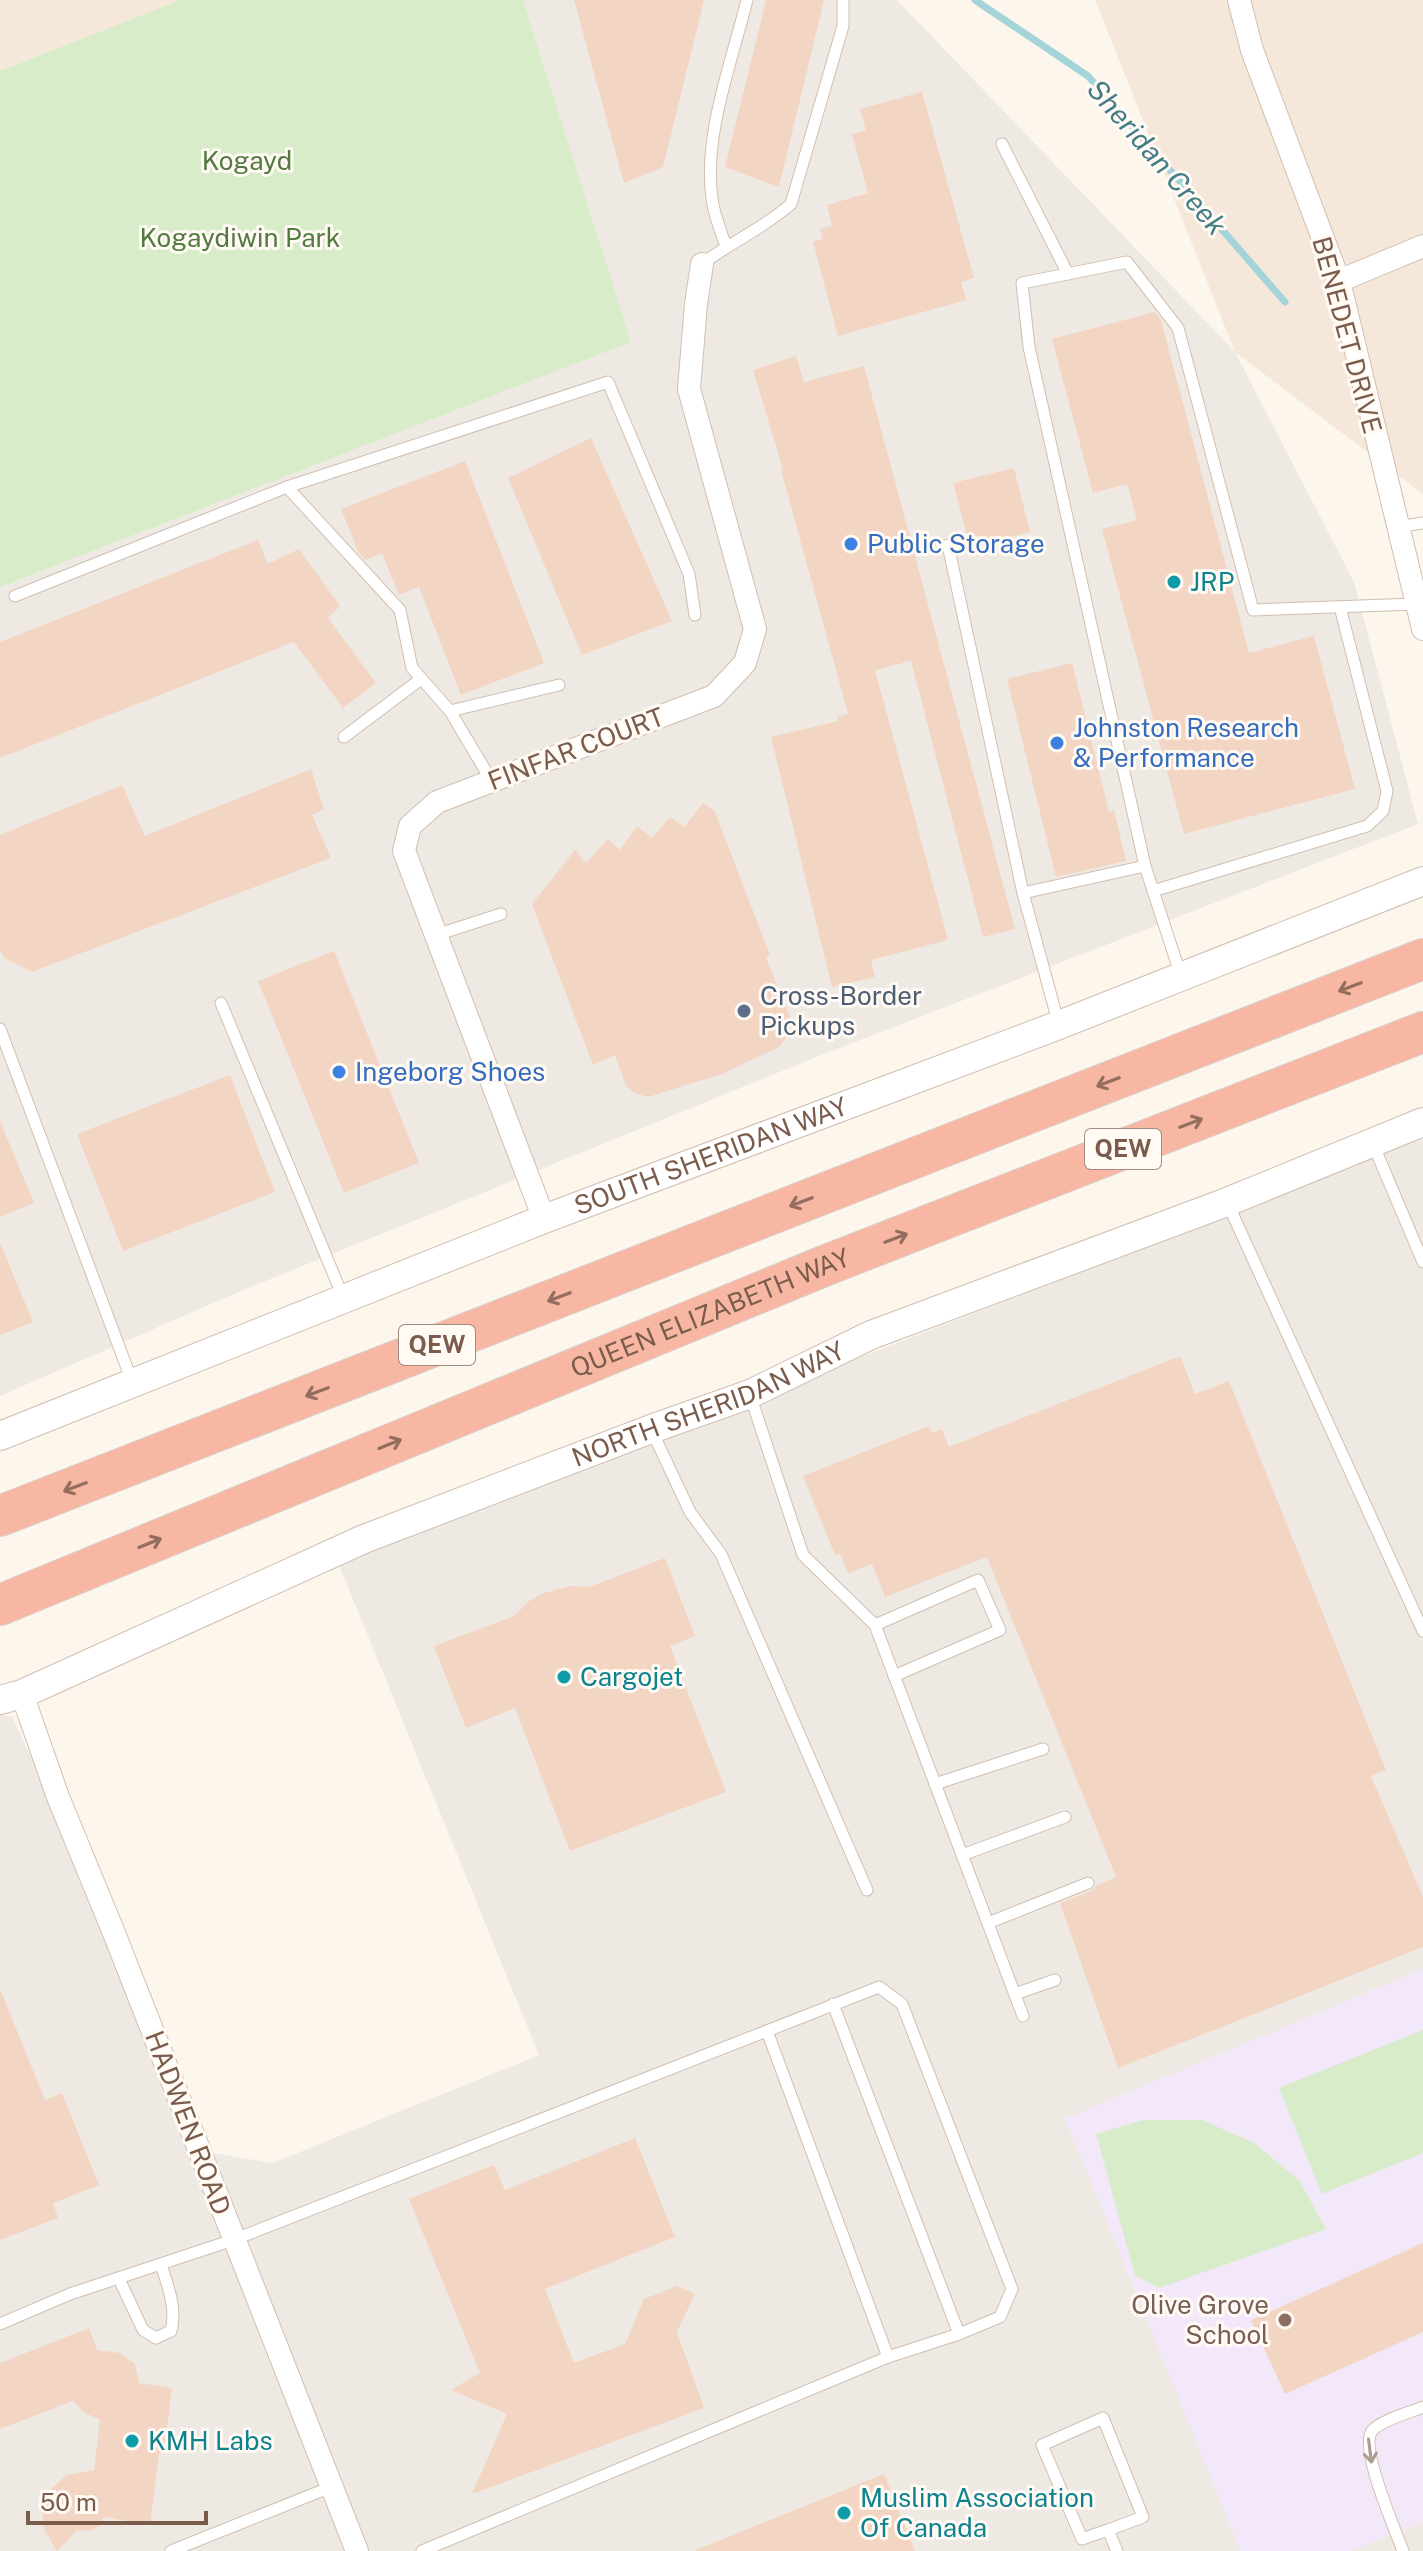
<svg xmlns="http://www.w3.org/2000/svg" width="1423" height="2551" font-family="'Public Sans',sans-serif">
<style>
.residential{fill:#f5e8da}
.industrial{fill:#efe9e4}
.education{fill:#f3e8fa}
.green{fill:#d8ecc9}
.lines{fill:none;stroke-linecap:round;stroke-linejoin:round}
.stream{stroke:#a5d3da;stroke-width:7}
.building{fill:#f3d5c3}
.service-casing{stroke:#d1beb0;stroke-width:13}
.minor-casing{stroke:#d1beb0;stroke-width:24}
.tertiary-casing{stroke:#d1beb0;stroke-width:30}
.motorway-casing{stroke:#dad1cd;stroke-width:42}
.service{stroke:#fff;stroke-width:11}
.minor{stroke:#fff;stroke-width:22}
.tertiary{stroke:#fff;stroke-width:28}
.motorway{stroke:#f7b7a3;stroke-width:40}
.oneway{stroke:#936e5e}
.oneway2{stroke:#af9d94}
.shop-dot{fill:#3f7fe0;stroke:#fffaf3;stroke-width:3}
.culture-dot{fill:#0f9aa8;stroke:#fffaf3;stroke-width:3}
.service-dot{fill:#5c6f8a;stroke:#fffaf3;stroke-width:3}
.education-dot{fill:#8d6e63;stroke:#fffaf3;stroke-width:3}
.labels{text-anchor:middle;stroke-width:6;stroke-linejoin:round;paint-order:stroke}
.shield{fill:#fffaf3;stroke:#a28b7f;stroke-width:2}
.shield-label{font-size:24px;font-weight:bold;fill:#7a5c4d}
.park-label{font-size:26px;fill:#537a41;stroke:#fffaf3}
.street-label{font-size:26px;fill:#7a5c4d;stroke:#fffaf3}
.shop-label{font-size:26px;fill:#366cbe;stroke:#fffaf3;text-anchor:start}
.culture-label{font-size:26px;fill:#0d838f;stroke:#fffaf3;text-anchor:start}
.service-label{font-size:26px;fill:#4e5e75;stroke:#fffaf3;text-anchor:start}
.education-label{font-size:26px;fill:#785e54;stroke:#fffaf3;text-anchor:end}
.water-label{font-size:28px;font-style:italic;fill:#437c86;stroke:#fffaf3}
</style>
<rect width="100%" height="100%" fill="#fdf6ec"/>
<!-- residential -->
<g class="residential">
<path d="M 0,0 L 180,0 L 0,71 Z"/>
<path d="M 1095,0 L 1423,0 L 1423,494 L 1235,352 Z"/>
</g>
<!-- industrial -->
<g class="industrial">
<path d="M 523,0 L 897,0 L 1235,352 L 1354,582 L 1418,824 L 819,1056 L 241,1291 L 0,1396 L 0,587 L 630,342 Z"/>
<path d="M 1423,1139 L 1423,2551 L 0,2551 L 0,1714 L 12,1717 L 114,1933 L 202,2151 L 273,2163 L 539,2055 L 337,1560 Z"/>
</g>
<!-- education -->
<path class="education" d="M 1423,1969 L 1423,2522 L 1350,2551 L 1241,2551 L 1065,2119 Z"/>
<!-- green -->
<g class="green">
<path d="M 180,0 L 523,0 L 631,342 L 0,587 L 0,71 Z"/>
<path d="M 1423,2030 L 1423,2153 L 1322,2194 L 1279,2088 Z"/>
<path d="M 1143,2120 L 1202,2120 L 1254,2143 L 1299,2180 L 1326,2229 L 1159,2288 L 1135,2276 L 1096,2134 Z"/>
</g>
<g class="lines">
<!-- stream -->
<path class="stream" d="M 975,0 L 1088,76 L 1285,302"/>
</g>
<!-- building -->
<g class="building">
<path d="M 574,0 L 704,0 L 663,167 L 624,183 Z"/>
<path d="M 766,0 L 824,0 L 779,187 L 725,167 Z"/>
<path d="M 922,92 L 974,278 L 961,282 L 966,300 L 838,336 L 813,242 L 823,239 L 820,229 L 832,226 L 827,205 L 868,193 L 852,134 L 866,130 L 860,109 Z"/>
<path d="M 1155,312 L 1161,320 L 1249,653 L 1314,636 L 1355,789 L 1184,834 L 1102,529 L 1137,520 L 1127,484 L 1093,493 L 1052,339 Z"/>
<path d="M 796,356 L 804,382 L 864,366 L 1015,929 L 983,937 L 911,661 L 875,670 L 948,940 L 871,960 L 875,977 L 832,987 L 771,737 L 838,721 L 837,717 L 848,714 L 781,470 L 783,469 L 753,370 Z"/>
<path d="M 591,438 L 672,621 L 582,655 L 508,478 Z"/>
<path d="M 465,461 L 544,663 L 461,695 L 419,587 L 399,595 L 382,553 L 365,560 L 358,551 L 341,509 Z"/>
<path d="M 1014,468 L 1030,532 L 970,547 L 953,483 Z"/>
<path d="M 258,540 L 268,564 L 299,549 L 340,606 L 328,618 L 376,683 L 343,708 L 294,642 L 0,758 L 0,642 Z"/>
<path d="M 1072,663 L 1109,812 L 1114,810 L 1126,861 L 1056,877 L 1007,679 Z"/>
<path d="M 311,769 L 324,809 L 312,815 L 331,858 L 32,972 L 4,958 L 0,949 L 0,835 L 122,785 L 145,836 Z"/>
<path d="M 703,803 L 715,812 L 770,955 L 766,958 L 791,1019 L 790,1033 L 779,1047 L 722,1074 L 648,1097 L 635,1093 L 626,1086 L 615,1055 L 593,1065 L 532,904 L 575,850 L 586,863 L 608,839 L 620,850 L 637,826 L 652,838 L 670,817 L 684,827 Z"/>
<path d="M 334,951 L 419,1163 L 344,1193 L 258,981 Z"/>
<path d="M 230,1075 L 275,1192 L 123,1251 L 77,1134 Z"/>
<path d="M 0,1121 L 34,1203 L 0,1217 Z"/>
<path d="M 0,1243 L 33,1322 L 0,1335 Z"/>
<path d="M 1180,1356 L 1195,1394 L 1229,1381 L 1386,1770 L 1371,1776 L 1423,1897 L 1423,1947 L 1118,2068 L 1060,1903 L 1091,1891 L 1096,1886 L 1116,1877 L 987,1557 L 885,1597 L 872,1564 L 848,1573 L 840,1553 L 835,1555 L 803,1476 L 929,1426 L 932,1433 L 942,1429 L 949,1447 Z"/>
<path d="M 665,1558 L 695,1636 L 670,1646 L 726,1792 L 570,1851 L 515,1708 L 466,1728 L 434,1646 L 514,1616 L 529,1601 L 544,1593 L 570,1586 L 589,1587 Z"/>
<path d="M 0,1989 L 45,2100 L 62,2093 L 99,2185 L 53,2203 L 58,2218 L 0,2240 Z"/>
<path d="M 635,2138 L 675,2237 L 545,2289 L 574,2363 L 625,2344 L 644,2299 L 677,2286 L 695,2294 L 677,2332 L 704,2408 L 472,2494 L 507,2414 L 451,2390 L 480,2373 L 409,2199 L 494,2165 L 505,2190 Z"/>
<path d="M 1423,2243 L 1423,2332 L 1285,2394 L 1251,2320 Z"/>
<path d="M 89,2328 L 97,2350 L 120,2353 L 135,2364 L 139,2383 L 172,2388 L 164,2453 L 159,2454 L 150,2525 L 104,2517 L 100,2526 L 89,2531 L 77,2530 L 57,2551 L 44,2529 L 42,2511 L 49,2491 L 66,2475 L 94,2470 L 100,2420 L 85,2413 L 73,2401 L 0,2429 L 0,2363 Z"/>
<path d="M 884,2474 L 915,2551 L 696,2551 L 696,2550 Z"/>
</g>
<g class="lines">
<!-- service casing -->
<g class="service-casing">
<g id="service">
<path d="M 1002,144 L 1068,274"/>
<path d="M 726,246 C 720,230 714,215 712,198 C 703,136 732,61 747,0"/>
<path d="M 702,264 C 731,242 764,228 791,204 L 843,26 L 843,0"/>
<path d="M 287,487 L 608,382 L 689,574 L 695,615"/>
<path d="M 1397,527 L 1423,523"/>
<path d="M 948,545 L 1023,893 L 1059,1025"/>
<path d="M 15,596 L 287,487 L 400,610 L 412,668 L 450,711 L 491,780"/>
<path d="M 450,711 L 559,685"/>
<path d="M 344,737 L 421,679"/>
<path d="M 1153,891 L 1367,826 L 1383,811 L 1387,791 L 1340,607"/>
<path d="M 1023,893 L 1145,866"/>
<path d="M 436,935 L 501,914"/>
<path d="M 1181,976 L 1145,866 L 1029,347 L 1022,283 L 1127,262 L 1178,328 L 1253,610 L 1415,604"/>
<path d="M 221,1003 L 343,1297"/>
<path d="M 0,1029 L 133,1384"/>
<path d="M 1373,1144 L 1423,1262"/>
<path d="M 1227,1202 L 1423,1631"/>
<path d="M 750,1395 L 803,1555 L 875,1625 L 1023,2016"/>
<path d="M 651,1429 L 690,1512 L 721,1554 L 867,1890"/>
<path d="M 875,1625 L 978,1580 L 1000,1630 L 894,1676"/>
<path d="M 935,1784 L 1043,1749"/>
<path d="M 962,1855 L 1065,1817"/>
<path d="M 988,1923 L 1088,1883"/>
<path d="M 1015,1994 L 1055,1980"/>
<path d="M 833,2004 L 959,2334"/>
<path d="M 767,2031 L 888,2357"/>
<path d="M 119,2279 L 143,2330 L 156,2338 L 171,2331 C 177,2308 168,2287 161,2264"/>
<path d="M 0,2324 L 70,2294 L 233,2240 L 879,1987 L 902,2004 L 1012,2289 L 1000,2317 L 959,2334 L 888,2357 L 422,2551"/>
<path d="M 1108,2530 L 1143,2517 L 1103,2418 L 1042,2445 L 1082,2539 L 1108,2530 L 1117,2551"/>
<path d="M 171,2551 L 331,2487"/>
<path d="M 1403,2551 C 1395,2529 1359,2448 1372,2431 C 1379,2421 1411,2412 1423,2407"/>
</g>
</g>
<!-- minor casing -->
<g class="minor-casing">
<g id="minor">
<path d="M 1239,0 L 1252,50 L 1339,281 L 1423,629"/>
<path d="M 1339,281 L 1423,246"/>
<path d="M 544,1219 L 404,851 L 410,826 L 437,802 L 714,696 L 745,663 L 755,629 L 689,389 L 696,304 L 702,264"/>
<path d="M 22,1694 L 58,1797 L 114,1933 L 357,2551"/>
</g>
</g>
<!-- tertiary casing -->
<g class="tertiary-casing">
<g id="tertiary">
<path id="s1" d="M 0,1436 L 544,1219 L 1059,1025 L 1423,881"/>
<path id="s2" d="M 0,1700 L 22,1694 L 364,1539 L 651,1429 L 750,1394 L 871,1335 L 1227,1202 L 1423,1122"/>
</g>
</g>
<!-- motorway casing -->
<g class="motorway-casing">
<g id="motorway">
<path d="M 0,1516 L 1423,959"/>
<path id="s3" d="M 0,1605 L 824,1266 L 1423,1032"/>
</g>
</g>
<!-- service -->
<use href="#service" class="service"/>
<!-- minor -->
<use href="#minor" class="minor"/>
<!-- tertiary -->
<use href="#tertiary" class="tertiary"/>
<!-- motorway -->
<use href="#motorway" class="motorway"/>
</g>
<!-- one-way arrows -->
<defs><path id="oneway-shaft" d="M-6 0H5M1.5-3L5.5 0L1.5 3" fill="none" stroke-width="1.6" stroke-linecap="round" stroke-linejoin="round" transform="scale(2)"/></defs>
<g class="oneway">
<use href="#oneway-shaft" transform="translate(1350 987) rotate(159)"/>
<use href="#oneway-shaft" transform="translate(1108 1082) rotate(159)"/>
<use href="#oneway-shaft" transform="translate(1191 1123) rotate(-21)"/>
<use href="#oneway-shaft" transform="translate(801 1202) rotate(159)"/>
<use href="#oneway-shaft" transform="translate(896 1238) rotate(-21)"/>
<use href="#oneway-shaft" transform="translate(559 1297) rotate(159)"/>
<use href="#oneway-shaft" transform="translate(317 1392) rotate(159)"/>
<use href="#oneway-shaft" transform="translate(390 1444) rotate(-22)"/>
<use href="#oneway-shaft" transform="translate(75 1487) rotate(159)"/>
<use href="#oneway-shaft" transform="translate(150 1543) rotate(-22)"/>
</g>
<use class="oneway2" href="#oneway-shaft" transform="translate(1370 2451) rotate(83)"/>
<!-- markers -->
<g class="shop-dot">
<circle cx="851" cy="544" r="8"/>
<circle cx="1057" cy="743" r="8"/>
<circle cx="339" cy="1072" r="8"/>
</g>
<g class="culture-dot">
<circle cx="1174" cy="582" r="8"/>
<circle cx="564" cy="1677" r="8"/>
<circle cx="132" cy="2441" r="8"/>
<circle cx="844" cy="2513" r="8"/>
</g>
<circle class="service-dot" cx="744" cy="1011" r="8"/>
<circle class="education-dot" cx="1285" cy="2320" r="8"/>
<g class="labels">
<!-- shield labels -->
<g class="shield">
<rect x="1085" y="1129" width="76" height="40" rx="6"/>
<rect x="399" y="1325" width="76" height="40" rx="6"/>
</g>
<g class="shield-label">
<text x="1123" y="1157">QEW</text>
<text x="437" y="1353">QEW</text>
</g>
<!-- park labels -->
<g class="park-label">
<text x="247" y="170">Kogayd</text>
<text x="240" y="247">Kogaydiwin Park</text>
</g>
<!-- street labels -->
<g class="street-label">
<text transform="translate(1347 335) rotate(75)" y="9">BENEDET DRIVE</text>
<text transform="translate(576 749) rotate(-21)" y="9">FINFAR COURT</text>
<text dy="9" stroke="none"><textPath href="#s1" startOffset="764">SOUTH SHERIDAN WAY</textPath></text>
<text dy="9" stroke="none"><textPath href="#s3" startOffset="768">QUEEN ELIZABETH WAY</textPath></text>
<text dy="9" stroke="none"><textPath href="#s2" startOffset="768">NORTH SHERIDAN WAY</textPath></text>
<text transform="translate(188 2123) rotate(69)" y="9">HADWEN ROAD</text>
</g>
<!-- shop labels -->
<g class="shop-label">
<text x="867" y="553">Public Storage</text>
<text x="1073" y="737">Johnston Research<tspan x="1073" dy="30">&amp; Performance</tspan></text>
<text x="355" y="1081">Ingeborg Shoes</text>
</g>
<!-- culture labels -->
<g class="culture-label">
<text x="1190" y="591">JRP</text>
<text x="580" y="1686">Cargojet</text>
<text x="148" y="2450">KMH Labs</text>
<text x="860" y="2507">Muslim Association<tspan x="860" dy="30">Of Canada</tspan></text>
</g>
<!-- service labels -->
<g class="service-label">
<text x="760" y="1005">Cross-Border<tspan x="760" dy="30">Pickups</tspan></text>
</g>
<!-- education labels -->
<g class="education-label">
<text x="1269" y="2314">Olive Grove<tspan x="1269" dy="30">School</tspan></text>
</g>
<!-- water labels -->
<g class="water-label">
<text transform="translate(1157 157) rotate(49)" y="10">Sheridan Creek</text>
</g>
</g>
<!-- scale -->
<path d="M28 2511v12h178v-12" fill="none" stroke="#7a5c4d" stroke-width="4"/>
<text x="40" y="2511" font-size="24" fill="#7a5c4d" stroke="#fffaf3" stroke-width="6" paint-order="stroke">50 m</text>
</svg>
